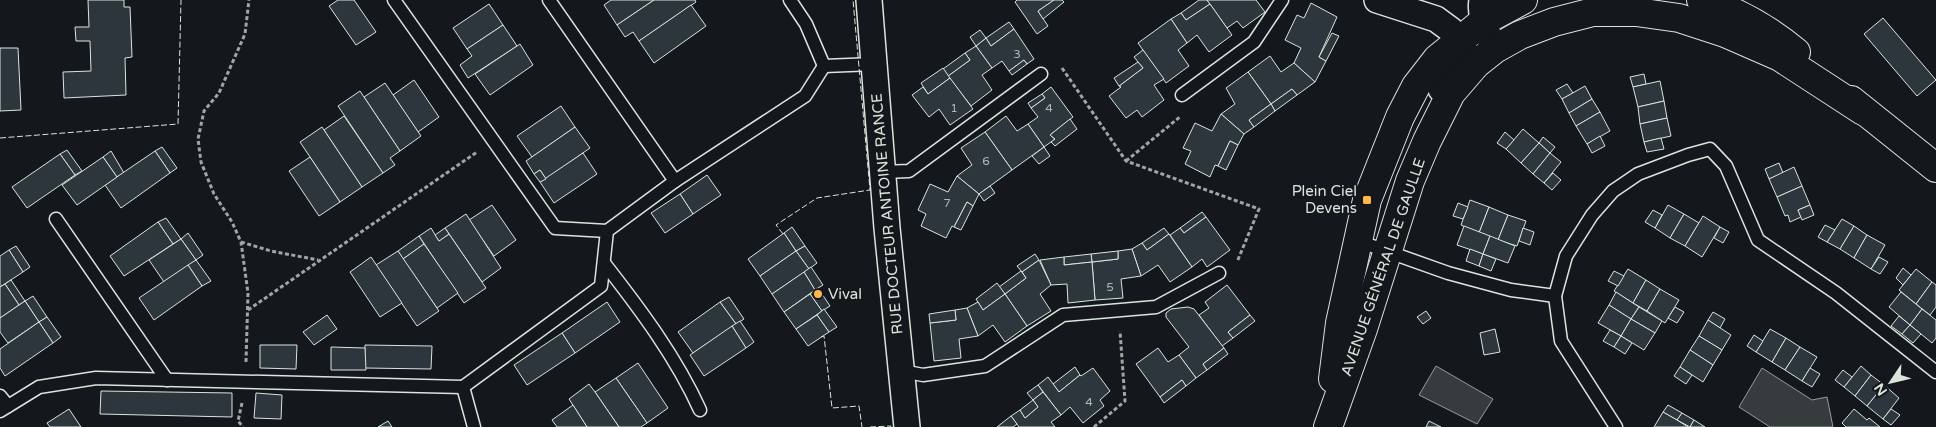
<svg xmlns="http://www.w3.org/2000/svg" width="1936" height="427" font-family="'Varela Round',sans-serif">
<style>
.water{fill:#363b3e;stroke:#939e99}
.building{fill:#2c363c;stroke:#d8e6dc}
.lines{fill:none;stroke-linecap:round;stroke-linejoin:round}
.lane-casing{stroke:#d8e6dc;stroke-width:15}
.street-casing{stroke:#d8e6dc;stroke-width:28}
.secondary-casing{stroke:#d8e6dc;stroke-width:30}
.path{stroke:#9da8a2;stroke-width:3;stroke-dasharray:4 2.5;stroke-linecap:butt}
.lane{stroke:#14181c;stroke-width:12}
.street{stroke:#14181c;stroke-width:25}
.secondary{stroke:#14181c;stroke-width:28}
.fence{stroke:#d8e6dc;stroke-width:1;stroke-dasharray:6 2.5;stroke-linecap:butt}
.poi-dot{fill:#ffb74d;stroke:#14181c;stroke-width:2}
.labels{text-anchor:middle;stroke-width:4;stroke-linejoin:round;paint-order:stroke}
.number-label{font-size:12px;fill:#adbab4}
.poi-label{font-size:15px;fill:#d8e6dc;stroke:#14181c;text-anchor:end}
.street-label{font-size:15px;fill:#d8e6dc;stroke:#14181c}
</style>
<rect width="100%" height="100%" fill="#14181c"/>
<!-- water -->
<g class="water">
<path d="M 1436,366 L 1493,399 L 1477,424 L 1419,395 Z"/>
<path d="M 1762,368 L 1812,400 L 1827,397 L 1833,427 L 1770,427 L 1739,407 Z"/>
</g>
<!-- building -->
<g class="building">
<path d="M 88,0 L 124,0 L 124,7 L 130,7 L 132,57 L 125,58 L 126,95 L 64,98 L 63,72 L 91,71 L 90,41 L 76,41 L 75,27 L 89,27 Z"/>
<path d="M 338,0 L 354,0 L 376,32 L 356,45 L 329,6 Z"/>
<path d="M 611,0 L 654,0 L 617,25 L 604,5 Z"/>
<path d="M 654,0 L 695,0 L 696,2 L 639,41 L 633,32 L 625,37 L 617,25 Z"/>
<path d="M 1017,0 L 1054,0 L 1038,11 L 1048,26 L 1037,34 L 1015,2 Z"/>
<path d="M 1054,0 L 1062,0 L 1064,2 L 1043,19 L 1038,11 Z"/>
<path d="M 1199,0 L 1207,0 L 1210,4 L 1186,20 L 1181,13 Z"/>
<path d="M 1207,0 L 1256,0 L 1265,12 L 1243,28 L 1237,21 L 1227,28 Z"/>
<path d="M 1311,3 L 1337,17 L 1319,57 L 1326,61 L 1315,82 L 1294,63 L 1301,48 L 1285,40 L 1297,15 L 1304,18 Z"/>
<path d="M 489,4 L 503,25 L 467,49 L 453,28 Z"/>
<path d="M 1210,4 L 1232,35 L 1209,52 L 1197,35 L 1187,43 L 1171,19 L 1181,13 L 1186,20 Z"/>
<path d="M 691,5 L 706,26 L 654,63 L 639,41 Z"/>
<path d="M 1883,18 L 1936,80 L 1917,96 L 1864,34 Z"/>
<path d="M 1171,19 L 1187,43 L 1178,50 L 1189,66 L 1166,83 L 1138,43 Z"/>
<path d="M 1009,22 L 1014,29 L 991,46 L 986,38 Z"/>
<path d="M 503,25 L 517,46 L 468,78 L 460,65 L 472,56 L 467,49 Z"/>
<path d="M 1014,29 L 1034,59 L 1027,64 L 1024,60 L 1009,71 L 1002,61 L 992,68 L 976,46 L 986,38 L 991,46 Z"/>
<path d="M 980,30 L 986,38 L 976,46 L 970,37 Z"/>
<path d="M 1332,33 L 1339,36 L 1326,61 L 1319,57 Z"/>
<path d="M 520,44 L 533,65 L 490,95 L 475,74 Z"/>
<path d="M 976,46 L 992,68 L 982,75 L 992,90 L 971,106 L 948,76 L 970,60 L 965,53 Z"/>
<path d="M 0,48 L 18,48 L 21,110 L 0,111 Z"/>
<path d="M 1143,50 L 1164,79 L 1154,85 L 1164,100 L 1142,117 L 1137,110 L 1126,118 L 1109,96 L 1121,87 L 1119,86 L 1143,68 L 1134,57 Z"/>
<path d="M 965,53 L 970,60 L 948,76 L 943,69 Z"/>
<path d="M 1270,56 L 1281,72 L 1294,63 L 1315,82 L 1297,95 L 1292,89 L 1271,104 L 1248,72 Z"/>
<path d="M 1024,60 L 1027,64 L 1012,75 L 1009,71 Z"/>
<path d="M 1138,62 L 1143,68 L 1119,86 L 1114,78 Z"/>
<path d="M 943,68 L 950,78 L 928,94 L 921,83 Z"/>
<path d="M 1248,72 L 1271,104 L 1249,120 L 1254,127 L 1244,134 L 1221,114 L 1235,104 L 1226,88 Z"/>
<path d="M 1644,74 L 1646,84 L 1633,87 L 1630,77 Z"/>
<path d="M 950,78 L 973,109 L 950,125 L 939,109 L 929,117 L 912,95 L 923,87 L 928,94 Z"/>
<path d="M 414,80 L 439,117 L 418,132 L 393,95 Z"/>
<path d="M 1660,81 L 1664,101 L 1638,107 L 1633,87 Z"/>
<path d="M 385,83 L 421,136 L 400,151 L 364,97 Z"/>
<path d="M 1567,84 L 1573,93 L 1562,99 L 1556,90 Z"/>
<path d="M 1585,86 L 1592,99 L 1569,113 L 1562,99 Z"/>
<path d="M 1051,87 L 1073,117 L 1050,135 L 1055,139 L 1044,147 L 1028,124 L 1038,117 L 1031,108 L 1045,98 L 1042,94 Z"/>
<path d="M 1292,89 L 1297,95 L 1275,111 L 1271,104 Z"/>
<path d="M 360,91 L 400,151 L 390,158 L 395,165 L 383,173 L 338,106 Z"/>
<path d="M 1042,94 L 1045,98 L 1031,108 L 1028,103 Z"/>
<path d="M 1592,99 L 1600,112 L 1576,126 L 1569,113 Z"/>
<path d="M 1664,101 L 1667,118 L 1640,124 L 1638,107 Z"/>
<path d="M 1271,104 L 1275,111 L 1254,127 L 1249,120 Z"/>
<path d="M 561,106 L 575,127 L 532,157 L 517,136 Z"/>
<path d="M 1600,112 L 1610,131 L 1587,144 L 1576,126 Z"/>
<path d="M 1221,114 L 1244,134 L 1238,145 L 1230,141 L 1218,166 L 1215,165 L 1210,177 L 1185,164 L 1191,151 L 1183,148 L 1195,123 L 1212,131 Z"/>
<path d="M 344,116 L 383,173 L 362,187 L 324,130 Z"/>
<path d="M 1006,116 L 1017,131 L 1028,124 L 1044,147 L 1012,170 L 985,132 Z"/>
<path d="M 1667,118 L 1671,136 L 1644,142 L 1640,124 Z"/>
<path d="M 1070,119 L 1077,129 L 1055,146 L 1051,142 L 1055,139 L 1050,135 Z"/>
<path d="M 322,127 L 362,187 L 340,202 L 300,142 Z"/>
<path d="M 575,127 L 590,148 L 546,179 L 540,170 L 534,174 L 526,161 Z"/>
<path d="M 1523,129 L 1539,143 L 1521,163 L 1506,149 Z"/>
<path d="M 985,132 L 1012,170 L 979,194 L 957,176 L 972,165 L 961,148 Z"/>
<path d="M 1505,132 L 1514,140 L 1506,149 L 1497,143 Z"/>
<path d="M 1600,136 L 1605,146 L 1592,153 L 1587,144 Z"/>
<path d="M 1543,137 L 1555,147 L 1550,153 L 1539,143 Z"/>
<path d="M 1661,138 L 1664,149 L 1647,152 L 1644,142 Z"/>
<path d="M 1230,141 L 1238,145 L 1226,170 L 1218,166 Z"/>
<path d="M 1539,143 L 1550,153 L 1533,174 L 1521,163 Z"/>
<path d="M 162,147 L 177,168 L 170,173 L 155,151 Z"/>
<path d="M 1044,147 L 1050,156 L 1039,164 L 1032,156 Z"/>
<path d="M 67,150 L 82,171 L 75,175 L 60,154 Z"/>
<path d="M 111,151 L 124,173 L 117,177 L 103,157 Z"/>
<path d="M 155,151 L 170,173 L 121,208 L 105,185 Z"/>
<path d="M 583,153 L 597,174 L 554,203 L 540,182 Z"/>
<path d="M 1550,153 L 1561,162 L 1544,183 L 1533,174 Z"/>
<path d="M 60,154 L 75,175 L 27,208 L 12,187 Z"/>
<path d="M 103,157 L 117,177 L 77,205 L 62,185 Z"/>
<path d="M 310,157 L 340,202 L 319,216 L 289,171 Z"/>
<path d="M 1779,163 L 1783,173 L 1769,179 L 1765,169 Z"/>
<path d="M 1794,167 L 1802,186 L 1777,197 L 1769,179 Z"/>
<path d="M 540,170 L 546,179 L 540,182 L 534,174 Z"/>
<path d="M 1553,173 L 1561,180 L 1552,190 L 1544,183 Z"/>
<path d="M 707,175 L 721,195 L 693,214 L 680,194 Z"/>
<path d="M 957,176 L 979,194 L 973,206 L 967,202 L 954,227 L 952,226 L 946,238 L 921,226 L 926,214 L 918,210 L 930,184 L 948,192 Z"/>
<path d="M 990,186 L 995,193 L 984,201 L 979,194 Z"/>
<path d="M 1802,186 L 1810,205 L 1798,210 L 1801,217 L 1790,222 L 1788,215 L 1785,216 L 1777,197 Z"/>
<path d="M 680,194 L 693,214 L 665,233 L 651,213 Z"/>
<path d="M 1470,200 L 1489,207 L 1479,233 L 1461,225 Z"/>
<path d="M 967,202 L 973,206 L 961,230 L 954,227 Z"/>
<path d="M 1458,203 L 1468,207 L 1463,219 L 1453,216 Z"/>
<path d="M 492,205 L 516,240 L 494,256 L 469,220 Z"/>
<path d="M 1668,205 L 1684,214 L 1670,238 L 1655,228 Z"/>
<path d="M 1810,205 L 1814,215 L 1802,220 L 1798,210 Z"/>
<path d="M 1489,207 L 1508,215 L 1498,240 L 1479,233 Z"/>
<path d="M 1653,210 L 1662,215 L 1655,228 L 1645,222 Z"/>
<path d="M 1202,212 L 1206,217 L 1184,233 L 1180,228 Z"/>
<path d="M 466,214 L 501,268 L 482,282 L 445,228 Z"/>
<path d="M 1684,214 L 1699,223 L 1685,246 L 1670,238 Z"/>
<path d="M 1508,215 L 1526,221 L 1517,246 L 1498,240 Z"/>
<path d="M 1703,216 L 1720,227 L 1702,257 L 1685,246 Z"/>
<path d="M 1206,217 L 1230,250 L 1207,267 L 1202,259 L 1192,267 L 1170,235 L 1180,228 L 1184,233 Z"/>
<path d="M 166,218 L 181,239 L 173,244 L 158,222 Z"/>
<path d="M 1842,219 L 1854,226 L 1840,249 L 1827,242 Z"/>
<path d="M 158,222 L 173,244 L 124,276 L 110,256 Z"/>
<path d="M 1825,225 L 1835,230 L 1827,242 L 1818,237 Z"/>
<path d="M 1464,226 L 1490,236 L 1483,254 L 1457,245 Z"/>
<path d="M 1854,226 L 1867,235 L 1854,258 L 1840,249 Z"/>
<path d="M 792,227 L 805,246 L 796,251 L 784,233 Z"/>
<path d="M 1720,227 L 1729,232 L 1723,243 L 1714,238 Z"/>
<path d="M 431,228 L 439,241 L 449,234 L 486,288 L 464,303 L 419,236 Z"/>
<path d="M 445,228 L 449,234 L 439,241 L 435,235 Z"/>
<path d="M 1164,228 L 1169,234 L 1147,250 L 1142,243 Z"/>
<path d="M 1523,228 L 1534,232 L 1530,245 L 1519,241 Z"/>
<path d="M 188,233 L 203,255 L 196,260 L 181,239 Z"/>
<path d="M 784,233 L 796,251 L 760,276 L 748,259 Z"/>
<path d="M 1169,234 L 1192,267 L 1170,282 L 1158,265 L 1141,276 L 1132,249 L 1142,243 L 1147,250 Z"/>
<path d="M 1867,235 L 1885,245 L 1871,269 L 1854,258 Z"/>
<path d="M 419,236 L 424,244 L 403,259 L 398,251 Z"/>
<path d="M 1490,236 L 1515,246 L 1508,263 L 1483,254 Z"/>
<path d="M 181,239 L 196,260 L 164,282 L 149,260 Z"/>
<path d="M 424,244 L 458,293 L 437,308 L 403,259 Z"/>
<path d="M 16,246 L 30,267 L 23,272 L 9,250 Z"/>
<path d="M 805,246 L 817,263 L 809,269 L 796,251 Z"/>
<path d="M 1132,249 L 1141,276 L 1121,279 L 1123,298 L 1095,300 L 1092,262 L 1118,259 L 1118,251 Z"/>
<path d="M 1470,249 L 1483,254 L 1479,266 L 1466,261 Z"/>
<path d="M 9,250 L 23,272 L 0,287 L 0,256 Z"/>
<path d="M 398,251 L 439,311 L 417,326 L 376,265 Z"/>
<path d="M 796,251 L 809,269 L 772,294 L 760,276 Z"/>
<path d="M 1118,251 L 1118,259 L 1092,262 L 1091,254 Z"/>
<path d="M 1035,254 L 1039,260 L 1022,272 L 1017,266 Z"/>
<path d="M 1091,254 L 1092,262 L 1064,265 L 1064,257 Z"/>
<path d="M 1483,254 L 1496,259 L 1491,271 L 1479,266 Z"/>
<path d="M 371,257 L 402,303 L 380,317 L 350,272 Z"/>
<path d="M 1064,257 L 1064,265 L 1092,262 L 1095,300 L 1068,303 L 1067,284 L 1051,285 L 1040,260 Z"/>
<path d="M 1879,257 L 1888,262 L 1880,274 L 1871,269 Z"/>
<path d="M 196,260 L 211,281 L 202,286 L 188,265 Z"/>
<path d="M 1039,260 L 1051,285 L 1040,294 L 1051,311 L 1027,326 L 1005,294 L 1026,278 L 1022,272 Z"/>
<path d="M 188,265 L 202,286 L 154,320 L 139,298 Z"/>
<path d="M 811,267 L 823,285 L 815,290 L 804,272 Z"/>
<path d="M 1903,268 L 1911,275 L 1903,285 L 1896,278 Z"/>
<path d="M 1628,269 L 1646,280 L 1633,303 L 1614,291 Z"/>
<path d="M 1916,269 L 1932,282 L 1916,304 L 1899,290 Z"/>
<path d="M 1021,271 L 1026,278 L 1005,294 L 999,287 Z"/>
<path d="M 1614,271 L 1624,276 L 1618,286 L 1608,281 Z"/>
<path d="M 804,272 L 815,290 L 784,312 L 772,294 Z"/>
<path d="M 11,280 L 25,301 L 19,305 L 5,284 Z"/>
<path d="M 1646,280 L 1660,289 L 1647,311 L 1633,303 Z"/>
<path d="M 1932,282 L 1936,285 L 1936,307 L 1930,315 L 1916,304 Z"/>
<path d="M 997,283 L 1005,294 L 983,310 L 976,299 Z"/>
<path d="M 5,284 L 19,305 L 0,318 L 0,287 Z"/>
<path d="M 1227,285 L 1250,315 L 1228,332 L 1233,338 L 1222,346 L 1199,315 L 1209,308 L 1205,302 Z"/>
<path d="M 818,288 L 830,306 L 822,311 L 810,294 Z"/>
<path d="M 1660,289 L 1679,300 L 1665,323 L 1647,311 Z"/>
<path d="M 1616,292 L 1639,307 L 1631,319 L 1609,305 Z"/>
<path d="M 1901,292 L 1922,309 L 1910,325 L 1889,307 Z"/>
<path d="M 810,294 L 822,311 L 796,329 L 784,312 Z"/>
<path d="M 1005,294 L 1027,326 L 1005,342 L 993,325 L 978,336 L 967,308 L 978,302 L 983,310 Z"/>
<path d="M 33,296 L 47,317 L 39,322 L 25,301 Z"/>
<path d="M 729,297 L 744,319 L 736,324 L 720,302 Z"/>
<path d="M 25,301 L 39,322 L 8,343 L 0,332 L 0,318 Z"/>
<path d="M 607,302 L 620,322 L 575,353 L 562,333 Z"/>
<path d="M 720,302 L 736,324 L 693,353 L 678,332 Z"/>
<path d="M 1609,305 L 1631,319 L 1621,336 L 1598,323 Z"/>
<path d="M 1188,307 L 1194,309 L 1224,348 L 1203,364 L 1207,370 L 1196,378 L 1179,355 L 1189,347 L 1166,317 L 1166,313 L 1171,309 Z"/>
<path d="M 1639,307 L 1662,321 L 1655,333 L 1631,319 Z"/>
<path d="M 1675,307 L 1684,312 L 1677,323 L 1668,318 Z"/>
<path d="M 967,308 L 978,336 L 959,339 L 961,358 L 934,361 L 930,323 L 956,320 L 955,310 Z"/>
<path d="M 824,309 L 837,327 L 829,332 L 817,315 Z"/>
<path d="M 1922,309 L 1936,320 L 1936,338 L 1932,343 L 1910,325 Z"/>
<path d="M 955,310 L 956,320 L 930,323 L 929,314 Z"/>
<path d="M 1426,311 L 1431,318 L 1423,324 L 1417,317 Z"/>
<path d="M 1713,312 L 1725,319 L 1720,328 L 1708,320 Z"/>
<path d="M 327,315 L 337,329 L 314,345 L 303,332 Z"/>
<path d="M 817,315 L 829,332 L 808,346 L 796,329 Z"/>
<path d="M 1250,315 L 1255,321 L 1233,338 L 1228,332 Z"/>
<path d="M 1899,316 L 1910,325 L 1902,334 L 1891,326 Z"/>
<path d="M 47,317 L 61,337 L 53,343 L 39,322 Z"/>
<path d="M 1631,319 L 1655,333 L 1644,350 L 1621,336 Z"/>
<path d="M 1708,320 L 1731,335 L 1722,350 L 1699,336 Z"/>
<path d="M 740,321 L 754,342 L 746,348 L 732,326 Z"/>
<path d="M 39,322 L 53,343 L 5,376 L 0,368 L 0,349 Z"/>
<path d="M 1910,325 L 1921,334 L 1913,343 L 1902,334 Z"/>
<path d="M 732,326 L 746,348 L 704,376 L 690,355 Z"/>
<path d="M 1495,329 L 1500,352 L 1484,355 L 1480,333 Z"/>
<path d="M 1770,329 L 1786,338 L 1772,362 L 1756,352 Z"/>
<path d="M 1610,330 L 1621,336 L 1614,347 L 1603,341 Z"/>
<path d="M 562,333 L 575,353 L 527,385 L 514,365 Z"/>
<path d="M 1754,335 L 1763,341 L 1756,352 L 1747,346 Z"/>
<path d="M 1621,336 L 1632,343 L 1625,354 L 1614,347 Z"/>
<path d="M 1699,336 L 1722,350 L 1713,365 L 1690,350 Z"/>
<path d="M 1786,338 L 1800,347 L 1785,370 L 1772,362 Z"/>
<path d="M 260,345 L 297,345 L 296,369 L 260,368 Z"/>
<path d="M 365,345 L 432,346 L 431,369 L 365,368 Z"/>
<path d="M 331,347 L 365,348 L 366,370 L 331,370 Z"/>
<path d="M 1800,347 L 1817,357 L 1802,381 L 1785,370 Z"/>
<path d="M 1158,348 L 1168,362 L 1179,355 L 1196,378 L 1186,386 L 1182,380 L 1160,397 L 1136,364 Z"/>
<path d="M 1224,348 L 1228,354 L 1207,370 L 1203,364 Z"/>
<path d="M 1690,350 L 1713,365 L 1703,382 L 1680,367 Z"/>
<path d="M 638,363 L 668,408 L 647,423 L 616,378 Z"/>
<path d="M 1861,366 L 1871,375 L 1855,396 L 1844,387 Z"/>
<path d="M 1075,367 L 1080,375 L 1059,392 L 1053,384 Z"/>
<path d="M 1680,367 L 1692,375 L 1686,384 L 1674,376 Z"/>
<path d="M 1093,368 L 1110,391 L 1100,400 L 1104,406 L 1083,423 L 1070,407 L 1061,415 L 1038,385 L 1048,377 L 1059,392 L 1080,375 L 1081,376 Z"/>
<path d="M 1810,368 L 1820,374 L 1812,387 L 1802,381 Z"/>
<path d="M 1843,370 L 1852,377 L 1844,387 L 1835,380 Z"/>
<path d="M 1871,375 L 1884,385 L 1867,406 L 1855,396 Z"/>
<path d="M 616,378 L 647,423 L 641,427 L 619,427 L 595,392 Z"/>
<path d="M 1182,380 L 1186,386 L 1164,403 L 1160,397 Z"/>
<path d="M 589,384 L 595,392 L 619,427 L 587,427 L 569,399 Z"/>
<path d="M 1038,385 L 1043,392 L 1033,400 L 1027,393 Z"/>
<path d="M 1884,385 L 1899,398 L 1883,419 L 1867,406 Z"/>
<path d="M 101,391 L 232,393 L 232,417 L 100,414 Z"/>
<path d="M 1043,392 L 1061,415 L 1051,422 L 1055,427 L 1019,427 L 1011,416 L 1020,410 L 1025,418 L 1038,407 L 1033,400 Z"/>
<path d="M 256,393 L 282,395 L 281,419 L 254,418 Z"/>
<path d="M 1033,400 L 1038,407 L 1025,418 L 1020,410 Z"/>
<path d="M 573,405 L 587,427 L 557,427 L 552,420 Z"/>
<path d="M 1668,405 L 1682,413 L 1677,420 L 1663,412 Z"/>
<path d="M 69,409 L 81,427 L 50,427 L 47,423 Z"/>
<path d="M 1854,409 L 1867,420 L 1869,418 L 1880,427 L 1846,427 L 1842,423 Z"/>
<path d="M 1891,409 L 1900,415 L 1891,425 L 1883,419 Z"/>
<path d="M 1663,412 L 1677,420 L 1688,427 L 1654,427 Z"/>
<path d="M 1682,413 L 1694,420 L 1690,427 L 1677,420 Z"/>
<path d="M 1011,416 L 1017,424 L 1013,427 L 997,427 Z"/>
<path d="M 1694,420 L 1705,427 L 1690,427 Z"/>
<path d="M 388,421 L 392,427 L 378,427 Z"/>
<path d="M 1429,421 L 1441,427 L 1426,427 Z"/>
</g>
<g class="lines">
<!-- lane casing -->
<g class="lane-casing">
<g id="lane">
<path d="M 394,0 L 555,228 L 607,231"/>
<path d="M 549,0 L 675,181"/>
<path d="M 790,0 L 806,24 L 824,66 L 874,64"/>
<path d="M 1182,95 L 1254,42 L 1282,0"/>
<path d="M 883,172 L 909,171 L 1041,74"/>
<path d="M 56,219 L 167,380"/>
<path d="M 1358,241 L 1448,273 L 1511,290 L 1555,296"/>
<path d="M 604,263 C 640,309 676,357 700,410"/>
<path d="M 902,371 L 923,375 L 985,366 L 1063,315 L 1156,307 L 1219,273"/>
<path d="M 0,396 L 8,406"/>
<path d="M 0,411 L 39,387 L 96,378 L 463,387"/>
<path d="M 474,427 L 463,387 L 601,286 L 607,231 L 675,181 L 805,96 L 824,66"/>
<path d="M 1616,427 L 1561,341 L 1555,296 L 1566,256 L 1592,215 L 1613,191 L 1638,174 L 1688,155 L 1710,149 L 1726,166 L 1758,240 L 1836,293 L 1936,372"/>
</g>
</g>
<!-- street casing -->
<g class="street-casing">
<g id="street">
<path d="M 869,0 L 887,228 L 907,427"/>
<path d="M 1377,0 L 1436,19 L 1451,30 L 1464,48 L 1464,56 L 1441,89"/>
<path d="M 1482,0 C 1479,18 1488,34 1495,49"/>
</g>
</g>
<!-- secondary casing -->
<g class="secondary-casing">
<g id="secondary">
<path d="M 1701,0 C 1735,10 1768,29 1796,52"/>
<path d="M 1851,100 L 1936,168"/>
<path d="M 1333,379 L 1340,323 L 1367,200 L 1400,117 L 1416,86 L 1437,59 L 1484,21 L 1523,0"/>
<path d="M 1328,427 L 1363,329 L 1410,181 L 1427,141 L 1451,93 L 1476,64 L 1495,49 L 1520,35 L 1554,22 L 1593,12 L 1636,12 L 1679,18 L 1725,33 L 1780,57 L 1863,111"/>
</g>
</g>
<!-- path -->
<g class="path">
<path d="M 1062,68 L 1126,161 L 1259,209 L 1237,262"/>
<path d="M 1126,161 L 1181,116"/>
<path d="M 241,242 L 271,251 L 318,260"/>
<path d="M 248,310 L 477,152"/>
<path d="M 246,362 L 248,293 L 241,242 L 232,222 L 214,194 L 201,162 L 198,139 L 204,111 L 219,93 L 245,34 L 249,0"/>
<path d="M 242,403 L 238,421 L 243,427"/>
<path d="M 1094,427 L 1125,401 L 1120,331"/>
</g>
<!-- lane -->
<use href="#lane" class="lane"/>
<!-- street -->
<use href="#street" class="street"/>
<!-- secondary -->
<use href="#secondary" class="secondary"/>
<!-- fence -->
<g class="fence">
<path d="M 0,138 L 178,124 L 181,0"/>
<path d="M 783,234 L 776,225 L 817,198 L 870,190 L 853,0"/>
<path d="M 821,337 L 824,336 L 832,408 L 859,406 L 862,427"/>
<path d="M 870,427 L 891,426 L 891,427"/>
</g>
</g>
<!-- markers -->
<g class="poi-dot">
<rect x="1362" y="195" width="10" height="10" rx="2.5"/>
<circle cx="818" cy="294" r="5"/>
</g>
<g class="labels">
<!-- number labels -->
<g class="number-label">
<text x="1017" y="58">3</text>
<text x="954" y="112">1</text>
<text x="1049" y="112">4</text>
<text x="986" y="165">6</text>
<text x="947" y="207">7</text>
<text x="1110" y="291">5</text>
<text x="1089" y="406">4</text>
</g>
<!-- poi labels -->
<g class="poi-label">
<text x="1357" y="196">Plein Ciel<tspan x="1357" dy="17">Devens</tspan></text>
<text x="828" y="299" text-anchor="start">Vival</text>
</g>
<!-- street labels -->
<g class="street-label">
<text transform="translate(887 214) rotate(-95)" y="5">RUE DOCTEUR ANTOINE RANCE</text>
<text transform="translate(1383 267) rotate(-71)" y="5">AVENUE GÉNÉRAL DE GAULLE</text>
</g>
</g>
<!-- north arrow -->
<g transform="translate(1891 382) rotate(235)" stroke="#14181c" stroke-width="4" paint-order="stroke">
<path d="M0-4L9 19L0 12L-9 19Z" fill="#d8e6dc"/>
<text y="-8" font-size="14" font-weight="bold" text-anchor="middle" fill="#d8e6dc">N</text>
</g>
</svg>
